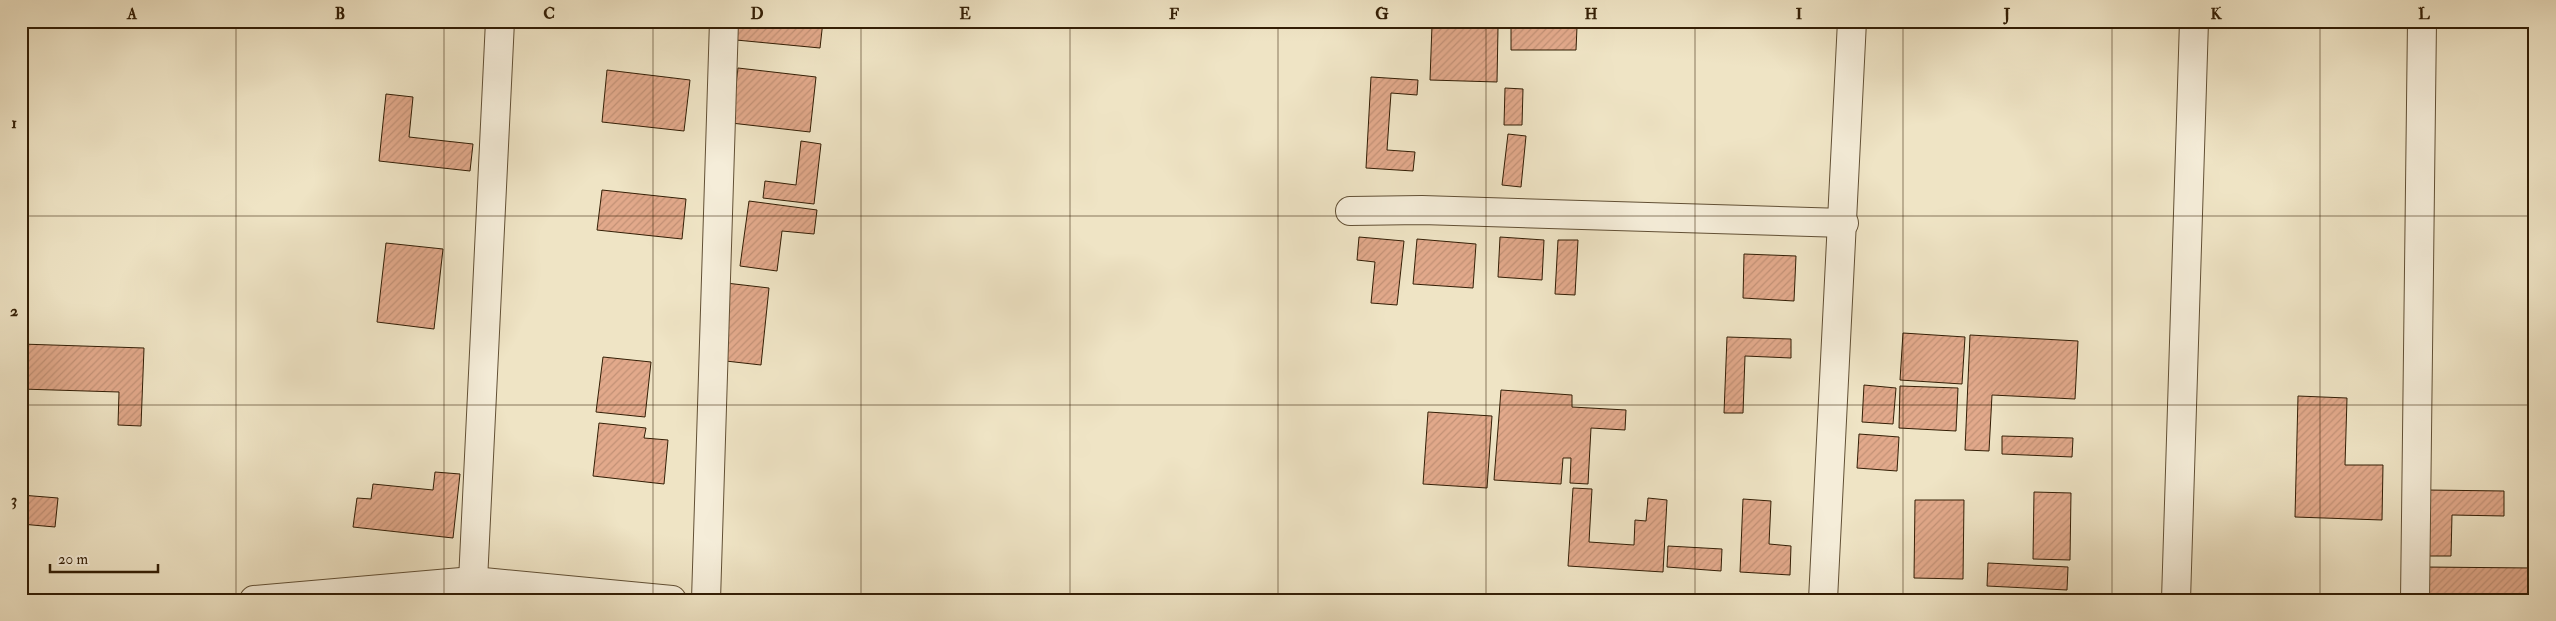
<svg xmlns="http://www.w3.org/2000/svg" width="2556" height="621" font-family="'IM FELL Double Pica',serif">
<style>
.building{fill:url(#building-hatch);stroke:#331e05}
.lines{fill:none;stroke-linecap:round;stroke-linejoin:round}
.minor-casing{stroke:#625035;stroke-width:30}
.minor{stroke:#f5edd9;stroke-width:28}
.grid{fill:none;stroke:#331e05;stroke-width:1;stroke-opacity:0.55}
.neatline{fill:none;stroke:#331e05;stroke-width:2}
.grid-label{font-size:16px;text-anchor:middle;font-weight:bold;fill:#331e05}
</style>
<defs>
<pattern id="building-hatch" width="6" height="6" patternUnits="userSpaceOnUse" patternTransform="scale(1.25)"><rect width="6" height="6" fill="#e2a98b"/><path d="M-1 1l2-2M0 6l6-6M5 7l2-2" fill="none" stroke="#c29176"/></pattern>
</defs>
<rect width="100%" height="100%" fill="#efe4c5"/>
<filter id="stains"><feTurbulence type="fractalNoise" baseFrequency=".004" numOctaves="4"/><feColorMatrix values="0 0 0 0 .2 0 0 0 0 .09 0 0 0 0 .02 0 0 0 .5 -.17"/></filter>
<radialGradient id="worn" r=".72"><stop offset=".6" stop-color="#630" stop-opacity="0"/><stop offset="1" stop-color="#630" stop-opacity=".3"/></radialGradient>
<!-- building -->
<g class="building">
<path d="M 738,21 L 823,21 L 820,48 L 736,40 Z"/>
<path d="M 1432,25 L 1498,28 L 1497,82 L 1430,80 Z"/>
<path d="M 1511,26 L 1577,27 L 1576,50 L 1511,50 Z"/>
<path d="M 738,68 L 816,77 L 810,132 L 731,123 Z"/>
<path d="M 607,70 L 690,80 L 684,131 L 602,122 Z"/>
<path d="M 1371,77 L 1418,80 L 1417,95 L 1391,93 L 1387,150 L 1415,152 L 1413,171 L 1366,168 Z"/>
<path d="M 1505,88 L 1523,89 L 1522,125 L 1504,125 Z"/>
<path d="M 386,94 L 413,97 L 409,137 L 473,144 L 470,171 L 379,161 Z"/>
<path d="M 1508,134 L 1526,136 L 1521,187 L 1502,185 Z"/>
<path d="M 801,141 L 821,144 L 814,204 L 763,198 L 765,181 L 796,185 Z"/>
<path d="M 602,190 L 686,199 L 682,239 L 597,230 Z"/>
<path d="M 749,201 L 817,210 L 814,234 L 782,231 L 777,271 L 740,266 Z"/>
<path d="M 1359,237 L 1404,241 L 1397,305 L 1371,303 L 1375,262 L 1357,260 Z"/>
<path d="M 1500,237 L 1544,240 L 1542,280 L 1498,277 Z"/>
<path d="M 1417,239 L 1476,244 L 1473,288 L 1413,284 Z"/>
<path d="M 1558,240 L 1578,240 L 1575,295 L 1555,294 Z"/>
<path d="M 386,243 L 443,249 L 434,329 L 377,322 Z"/>
<path d="M 1744,254 L 1796,256 L 1794,301 L 1743,298 Z"/>
<path d="M 726,283 L 769,288 L 761,365 L 717,360 Z"/>
<path d="M 1903,333 L 1965,337 L 1962,384 L 1900,380 Z"/>
<path d="M 1970,335 L 2078,341 L 2075,399 L 1992,395 L 1989,451 L 1965,450 Z"/>
<path d="M 1727,337 L 1791,339 L 1791,358 L 1745,356 L 1743,413 L 1724,413 Z"/>
<path d="M 21,344 L 144,348 L 141,426 L 118,425 L 119,392 L 21,389 Z"/>
<path d="M 603,357 L 651,362 L 645,417 L 596,412 Z"/>
<path d="M 1864,385 L 1896,388 L 1893,424 L 1862,422 Z"/>
<path d="M 1900,386 L 1958,388 L 1956,431 L 1899,428 Z"/>
<path d="M 1501,390 L 1572,395 L 1572,407 L 1626,410 L 1625,430 L 1591,428 L 1588,484 L 1570,483 L 1571,458 L 1563,458 L 1561,484 L 1494,480 Z"/>
<path d="M 2298,396 L 2347,398 L 2345,465 L 2383,465 L 2382,520 L 2295,517 Z"/>
<path d="M 1428,412 L 1492,416 L 1487,488 L 1423,484 Z"/>
<path d="M 599,423 L 646,428 L 644,438 L 668,440 L 664,484 L 593,476 Z"/>
<path d="M 1859,434 L 1899,437 L 1897,471 L 1857,468 Z"/>
<path d="M 2002,436 L 2073,438 L 2072,457 L 2002,454 Z"/>
<path d="M 435,472 L 460,474 L 453,538 L 353,527 L 357,498 L 371,499 L 373,484 L 433,490 Z"/>
<path d="M 1573,488 L 1592,489 L 1589,542 L 1634,545 L 1635,520 L 1646,521 L 1648,498 L 1667,500 L 1663,572 L 1568,566 Z"/>
<path d="M 2427,490 L 2504,491 L 2504,516 L 2452,515 L 2451,556 L 2427,556 Z"/>
<path d="M 2034,492 L 2071,493 L 2070,560 L 2033,559 Z"/>
<path d="M 21,495 L 58,498 L 55,527 L 21,524 Z"/>
<path d="M 1743,499 L 1771,501 L 1769,544 L 1791,546 L 1790,575 L 1740,572 Z"/>
<path d="M 1915,500 L 1964,500 L 1963,579 L 1914,578 Z"/>
<path d="M 1668,546 L 1722,549 L 1721,571 L 1667,567 Z"/>
<path d="M 1988,563 L 2068,567 L 2067,590 L 1987,586 Z"/>
<path d="M 2425,567 L 2532,568 L 2532,599 L 2425,600 Z"/>
</g>
<g class="lines">
<!-- minor casing -->
<g class="minor-casing">
<g id="minor">
<path d="M 1350,211 L 1422,210 L 1844,223"/>
<path d="M 473,581 L 500,21"/>
<path d="M 254,600 L 473,581 L 672,600"/>
<path d="M 706,600 L 724,21"/>
<path d="M 1823,600 L 1852,21"/>
<path d="M 2176,600 L 2194,21"/>
<path d="M 2415,600 L 2422,21"/>
</g>
</g>
<!-- minor -->
<use href="#minor" class="minor"/>
</g>
<!-- grid -->
<path class="grid" d="M 236,21 L 236,600M 444,21 L 444,600M 653,21 L 653,600M 861,21 L 861,600M 1070,21 L 1070,600M 1278,21 L 1278,600M 1486,21 L 1486,600M 1695,21 L 1695,600M 1903,21 L 1903,600M 2112,21 L 2112,600M 2320,21 L 2320,600M 21,216 L 2535,216M 21,405 L 2535,405"/>
<!-- margin -->
<rect width="2556" height="621" fill="none" stroke="#efe4c5" stroke-width="55"/>
<!-- scale -->
<path d="M50 564v8h108v-8" fill="none" stroke="#331e05" stroke-width="2.5"/>
<text x="58" y="564" font-size="15" fill="#331e05" stroke="#f5edd9" stroke-width="4" paint-order="stroke">20 m</text>
<rect x="28" y="28" width="2500" height="566" class="neatline"/>
<g class="grid-label">
<text x="132" y="19">A</text>
<text x="340" y="19">B</text>
<text x="549" y="19">C</text>
<text x="757" y="19">D</text>
<text x="965" y="19">E</text>
<text x="1174" y="19">F</text>
<text x="1382" y="19">G</text>
<text x="1591" y="19">H</text>
<text x="1799" y="19">I</text>
<text x="2007" y="19">J</text>
<text x="2216" y="19">K</text>
<text x="2424" y="19">L</text>
<text x="14" y="128">1</text>
<text x="14" y="316">2</text>
<text x="14" y="505">3</text>
</g>
<rect width="100%" height="100%" filter="url(#stains)"/>
<rect width="100%" height="100%" fill="url(#worn)"/>
</svg>
